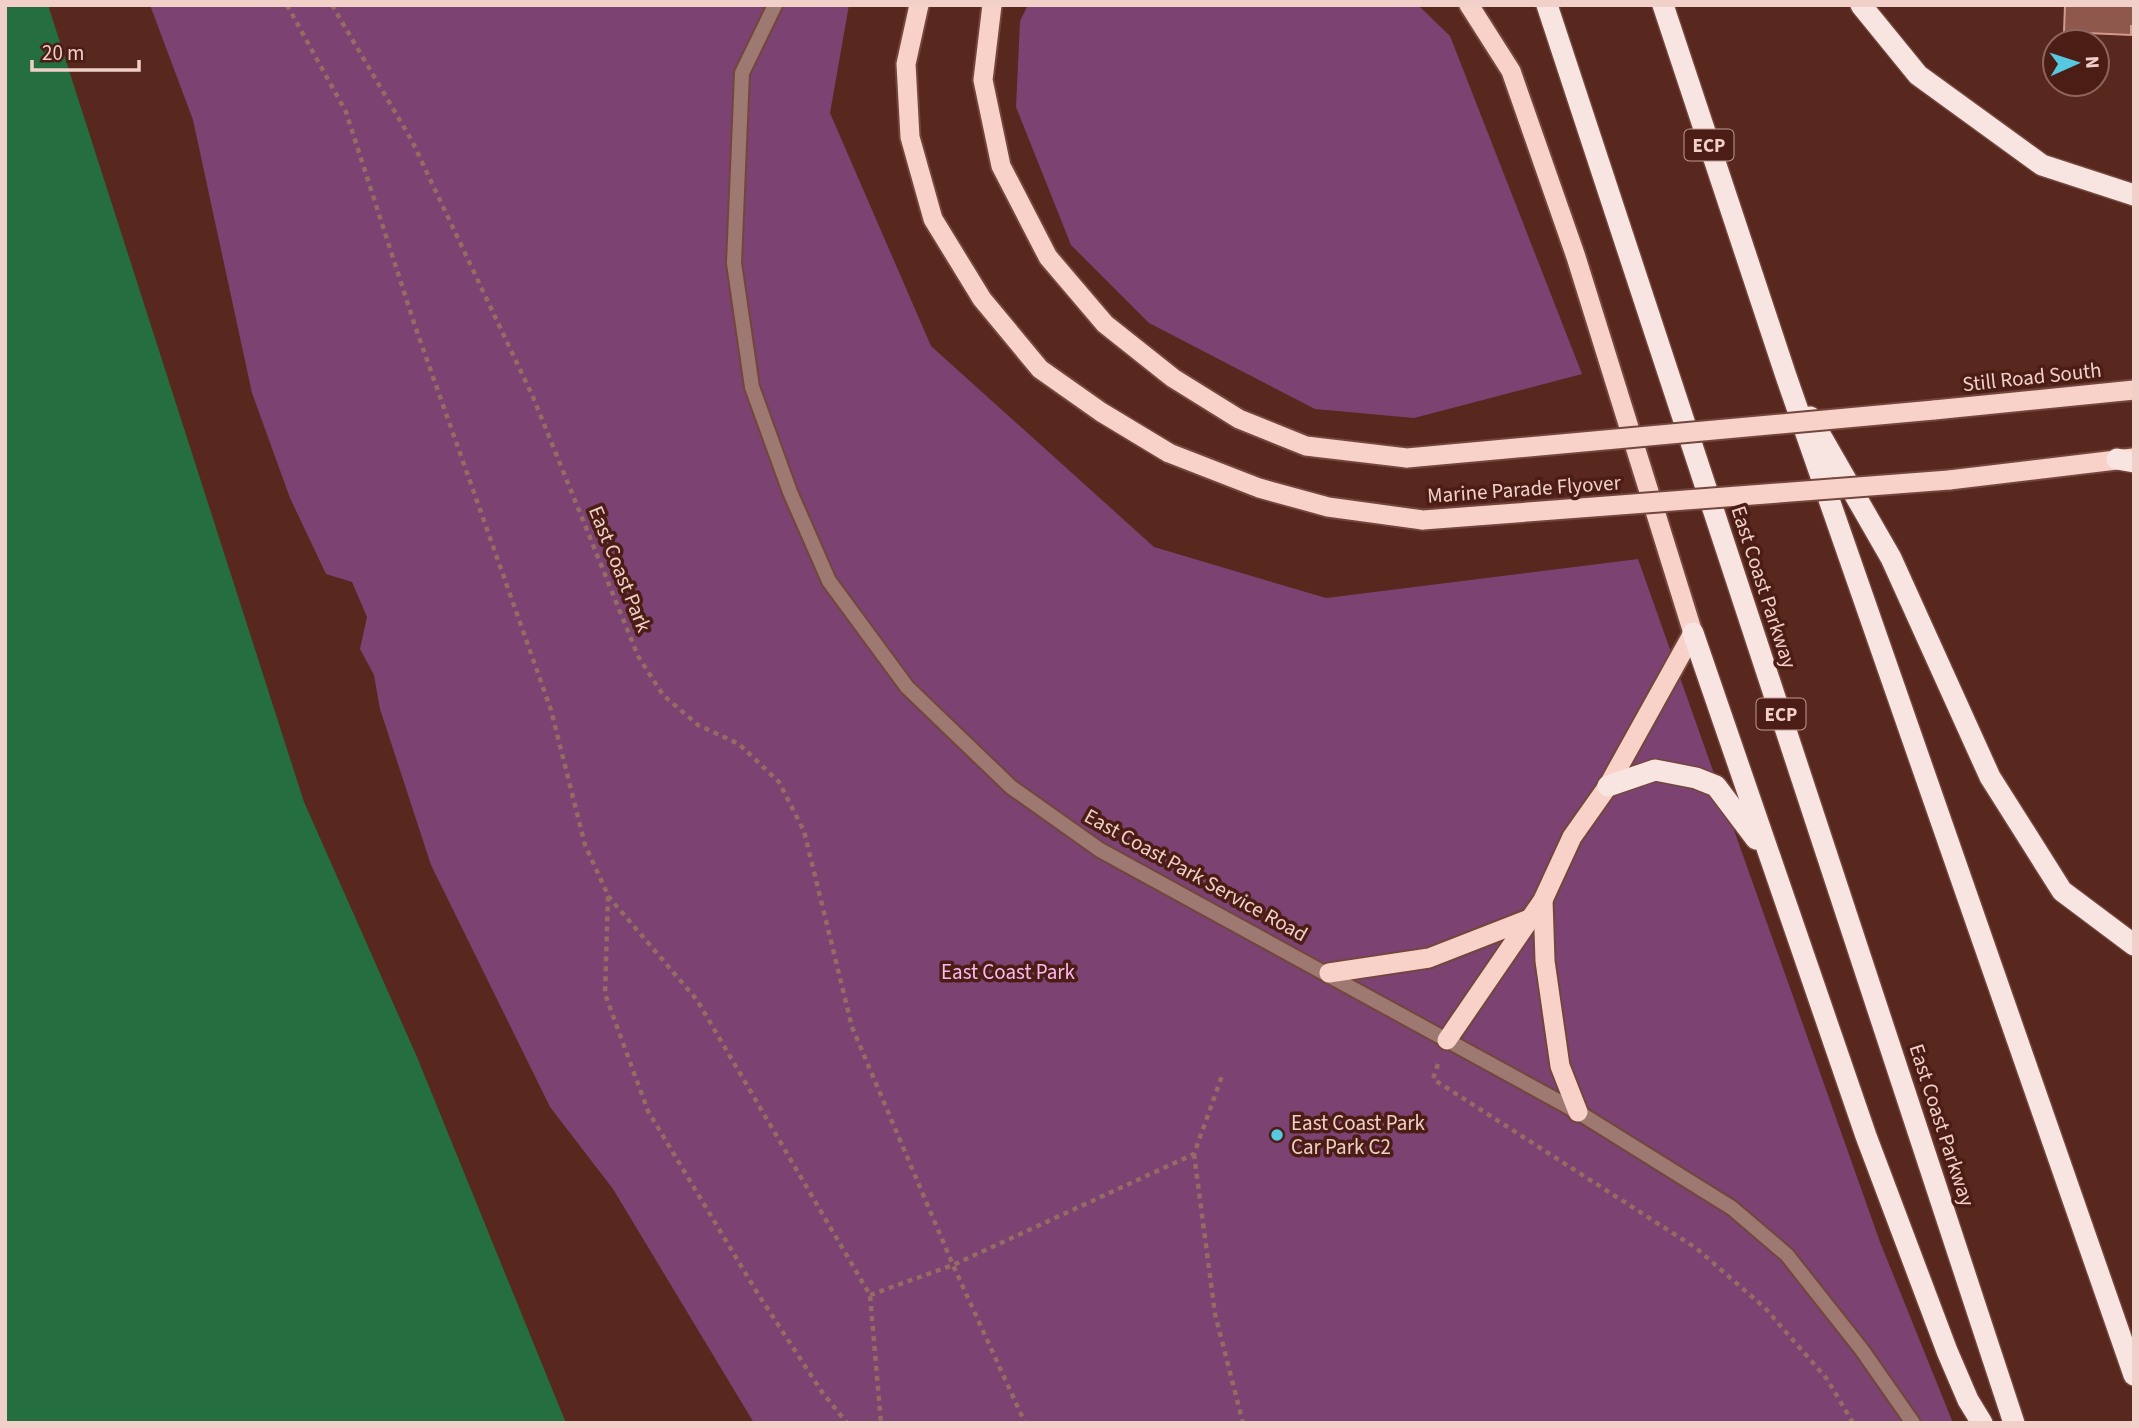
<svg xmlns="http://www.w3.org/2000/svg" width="2139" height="1428" font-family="'Source Sans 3',sans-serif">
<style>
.green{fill:#7b4272}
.water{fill:#246e40}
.building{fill:#8e584d;stroke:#d4998c;stroke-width:2}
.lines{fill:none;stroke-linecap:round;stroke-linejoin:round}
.minor-casing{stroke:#73463d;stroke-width:18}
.trunk-casing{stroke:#73463d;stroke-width:23}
.motorway-casing{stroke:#73463d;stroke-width:24}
.path{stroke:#956c63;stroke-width:4.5;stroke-dasharray:5 5;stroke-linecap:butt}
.minor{stroke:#9d7971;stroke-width:14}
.trunk{stroke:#f8d1c8;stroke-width:19}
.motorway{stroke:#f8e5e1;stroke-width:21}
.trunk-bridge-casing{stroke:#73463d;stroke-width:23;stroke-linecap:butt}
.trunk-bridge{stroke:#f8d1c8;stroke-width:19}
.poi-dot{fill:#56c9e0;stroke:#4c1d14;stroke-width:2.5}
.labels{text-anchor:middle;stroke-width:7;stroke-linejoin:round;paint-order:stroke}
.shield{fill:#4c1d14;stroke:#bf9a93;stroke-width:2}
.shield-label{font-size:19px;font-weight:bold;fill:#f0d0c9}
.street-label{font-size:21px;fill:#f0d0c9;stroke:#4c1d14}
.park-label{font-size:21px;fill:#fdb8f1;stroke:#4c1d14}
.poi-label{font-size:21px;fill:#f0d0c9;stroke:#4c1d14;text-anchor:start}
</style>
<rect width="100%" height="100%" fill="#58281e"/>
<!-- green -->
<g class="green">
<path d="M 150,5 L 849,5 L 830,113 L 931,346 L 1154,547 L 1326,598 L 1638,559 L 1880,1242 L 1953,1423 L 754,1423 L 613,1189 L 550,1107 L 431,865 L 380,709 L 374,675 L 360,649 L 367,617 L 352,582 L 326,574 L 290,498 L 252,393 L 193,120 Z"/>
<path d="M 1028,5 L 1418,5 L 1450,36 L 1582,374 L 1414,418 L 1315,409 L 1149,323 L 1071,245 L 1016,107 L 1020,21 Z"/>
</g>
<!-- water -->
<path class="water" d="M 5,5 L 48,5 L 304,802 L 417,1057 L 566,1423 L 5,1423 Z"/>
<!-- building -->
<path class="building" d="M 2065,5 L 2134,5 L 2134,26 L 2131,26 L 2131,35 L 2064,32 Z"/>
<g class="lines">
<!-- minor casing -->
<g class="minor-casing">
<path id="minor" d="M 775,5 L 742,73 L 734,263 L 752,387 L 790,492 L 829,581 L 907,687 L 1011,787 L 1100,850 L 1578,1112 L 1732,1208 L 1787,1255 L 1862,1350 L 1913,1423"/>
</g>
<!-- trunk casing -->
<g class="trunk-casing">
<g id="trunk">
<path d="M 919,5 L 906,64 L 910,137 L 933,219 L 982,299 L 1040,369 L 1101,412 L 1169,453 L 1259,488 L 1328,507 L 1423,520"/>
<path d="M 992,5 L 983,80 L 1001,166 L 1048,257 L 1105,324 L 1173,378 L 1239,419 L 1306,446 L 1407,458"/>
<path d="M 1934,410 L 2134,390"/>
<path d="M 1949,480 L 2133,458"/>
<path d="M 1543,900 L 1545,961 L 1560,1066 L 1578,1112"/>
<path d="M 1329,973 L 1429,958 L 1529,919"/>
<path d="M 1447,1040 L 1543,900 L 1572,837 L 1608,786 L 1693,633 L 1576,257 L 1511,71 L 1469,5"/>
</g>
</g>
<!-- motorway casing -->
<g class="motorway-casing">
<g id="motorway">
<path d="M 1547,5 L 2014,1423"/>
<path d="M 1663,5 L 1786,376 L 2134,1375"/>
<path d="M 1861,5 L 1918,75 L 2042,165 L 2134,195"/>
<path d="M 1810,417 L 1891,558 L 1990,777 L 2062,891 L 2134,945"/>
<path d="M 2117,459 L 2134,462"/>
<path d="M 1693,633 L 1866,1136 L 1947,1351 L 1968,1400 L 1982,1423"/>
<path d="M 1608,786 L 1655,770 L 1696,778 L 1716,786 L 1756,839"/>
</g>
</g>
<!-- path -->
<g class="path">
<path d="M 287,5 L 346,112 L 415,326 L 551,710 L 585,845 L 608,895 L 605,994 L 648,1111 L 758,1294 L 822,1392 L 847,1423"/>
<path d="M 332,5 L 412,141 L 533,397 L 638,656 L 663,695 L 698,725 L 739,744 L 779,782 L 804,831 L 852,1027 L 953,1265 L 1025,1423"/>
<path d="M 608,896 L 697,1000 L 870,1295 L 881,1423"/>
<path d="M 1438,1064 L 1433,1079 L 1696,1248 L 1765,1308 L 1827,1379 L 1853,1423"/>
<path d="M 1194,1154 L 1215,1314 L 1243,1423"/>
<path d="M 870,1295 L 953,1265 L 1194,1154 L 1223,1073"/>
</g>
<!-- minor -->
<use href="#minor" class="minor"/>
<!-- trunk -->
<use href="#trunk" class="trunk"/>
<!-- motorway -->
<use href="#motorway" class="motorway"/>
<!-- trunk-bridge casing -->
<g class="trunk-bridge-casing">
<g id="trunk-bridge">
<path d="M 1407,458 L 1934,410"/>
<path d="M 1423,520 L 1949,480"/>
</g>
</g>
<!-- trunk-bridge -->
<use href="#trunk-bridge" class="trunk-bridge"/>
</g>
<!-- markers -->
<circle class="poi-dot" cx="1277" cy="1135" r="7"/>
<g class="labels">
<!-- shield labels -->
<g class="shield">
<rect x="1684.5" y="129.5" width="49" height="31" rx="5"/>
<rect x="1756.5" y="698.5" width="49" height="31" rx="5"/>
</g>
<g class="shield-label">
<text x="1709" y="152">ECP</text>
<text x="1781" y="721">ECP</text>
</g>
<!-- street labels -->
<g class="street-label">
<text transform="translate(2032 377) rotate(-6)" y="7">Still Road South</text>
<text transform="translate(1524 489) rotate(-4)" y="7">Marine Parade Flyover</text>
<text transform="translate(620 569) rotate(68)" y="7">East Coast Park</text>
<text transform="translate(1764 587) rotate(72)" y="7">East Coast Parkway</text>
<text transform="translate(1196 875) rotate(29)" y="7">East Coast Park Service Road</text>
<text transform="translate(1942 1125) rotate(72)" y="7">East Coast Parkway</text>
</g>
<!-- park labels -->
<g class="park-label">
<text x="1008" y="979">East Coast Park</text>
</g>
<!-- poi labels -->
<g class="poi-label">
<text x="1291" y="1130">East Coast Park<tspan x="1291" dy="24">Car Park C2</tspan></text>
</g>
</g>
<!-- border -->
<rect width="2139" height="1428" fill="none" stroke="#f0d0c9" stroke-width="14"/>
<!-- north arrow -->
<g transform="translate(2076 63) rotate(87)"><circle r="33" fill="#4c1d14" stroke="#8e655c" stroke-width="2"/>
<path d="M0-5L12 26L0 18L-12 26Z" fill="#56c9e0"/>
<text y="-10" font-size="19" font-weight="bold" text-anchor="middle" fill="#f0d0c9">N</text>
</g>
<!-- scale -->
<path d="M32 60v10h107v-10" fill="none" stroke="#f0d0c9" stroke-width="3.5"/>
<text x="42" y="60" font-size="21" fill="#f0d0c9" stroke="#4c1d14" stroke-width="5" paint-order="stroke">20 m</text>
</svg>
